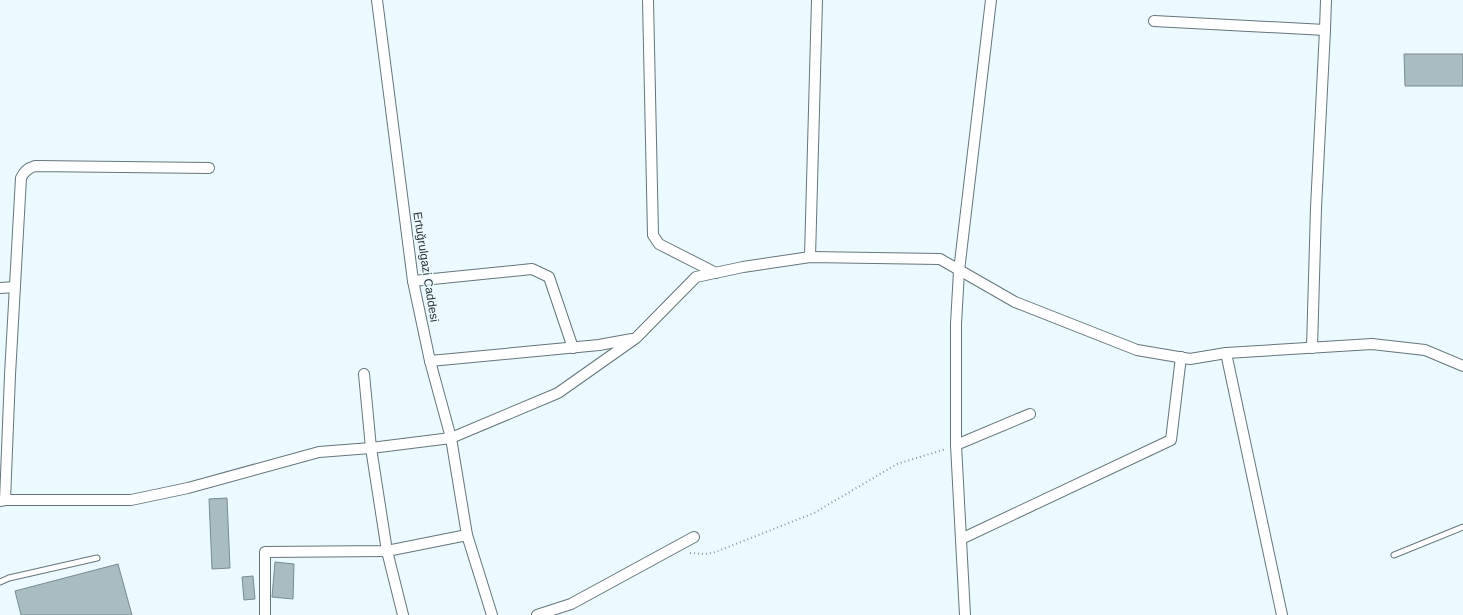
<svg xmlns="http://www.w3.org/2000/svg" width="1463" height="615" font-family="Arial,sans-serif">
<style>
.building{fill:#a8bcc2;stroke:#788b90}
.lines{fill:none;stroke-linecap:round;stroke-linejoin:round}
.service-casing{stroke:#64767b;stroke-width:7}
.minor-casing{stroke:#64767b;stroke-width:12}
.path{stroke:#8b979a;stroke-width:2;stroke-dasharray:1 3;stroke-linecap:butt}
.service{stroke:#fff;stroke-width:5}
.minor{stroke:#fff;stroke-width:10}
.labels{text-anchor:middle;stroke-width:3;stroke-linejoin:round;paint-order:stroke}
.street-label{font-size:12px;fill:#2b3335;stroke:#eafaff}
</style>
<rect width="100%" height="100%" fill="#eafaff"/>
<!-- building -->
<g class="building">
<path d="M 1404,54 L 1463,54 L 1463,86 L 1405,86 Z"/>
<path d="M 227,498 L 230,568 L 212,569 L 209,499 Z"/>
<path d="M 275,562 L 294,564 L 293,599 L 272,597 Z"/>
<path d="M 118,564 L 132,615 L 21,615 L 15,591 Z"/>
<path d="M 253,576 L 255,599 L 244,600 L 242,577 Z"/>
</g>
<g class="lines">
<!-- service casing -->
<g class="service-casing">
<g id="service">
<path d="M 1394,555 L 1463,527"/>
<path d="M 0,582 L 9,578 L 97,558"/>
</g>
</g>
<!-- minor casing -->
<g class="minor-casing">
<g id="minor">
<path d="M 377,0 L 413,281 L 430,361 L 451,438 L 467,535"/>
<path d="M 648,0 L 653,235 L 659,244 L 716,273"/>
<path d="M 1154,21 L 1325,30"/>
<path d="M 810,257 L 817,0"/>
<path d="M 413,281 L 532,269 L 549,277 L 573,348"/>
<path d="M 0,288 L 15,287"/>
<path d="M 1312,348 L 1316,208 L 1325,30 L 1326,0"/>
<path d="M 1226,353 L 1282,615"/>
<path d="M 430,361 L 599,345 L 632,339"/>
<path d="M 364,374 L 371,448 L 387,551 L 403,615"/>
<path d="M 956,445 L 1030,414"/>
<path d="M 5,500 L 10,375 L 21,178 C 24,171 28,168 35,166 L 209,168"/>
<path d="M 0,501 L 5,500 L 131,500 L 188,488 L 319,452 L 371,448 L 451,438 L 558,393 L 636,338 L 696,277 L 743,267 L 810,257 L 940,259 L 1015,302 L 1137,350 L 1190,359 L 1226,353 L 1372,344 L 1425,350 L 1463,366"/>
<path d="M 961,539 L 1171,440 L 1181,357"/>
<path d="M 265,615 L 265,552 L 387,551 L 467,535 L 492,615"/>
<path d="M 537,615 L 571,604 L 694,537"/>
<path d="M 965,615 L 956,445 L 956,324 L 959,271 L 991,0"/>
</g>
</g>
<!-- path -->
<path class="path" d="M 690,553 L 704,554 L 713,553 L 814,513 L 897,464 L 946,449"/>
<!-- service -->
<use href="#service" class="service"/>
<!-- minor -->
<use href="#minor" class="minor"/>
</g>
<g class="labels">
<!-- street labels -->
<g class="street-label">
<text transform="translate(426 267) rotate(81)" y="4">Ertuğrulgazi Caddesi</text>
</g>
</g>
</svg>
